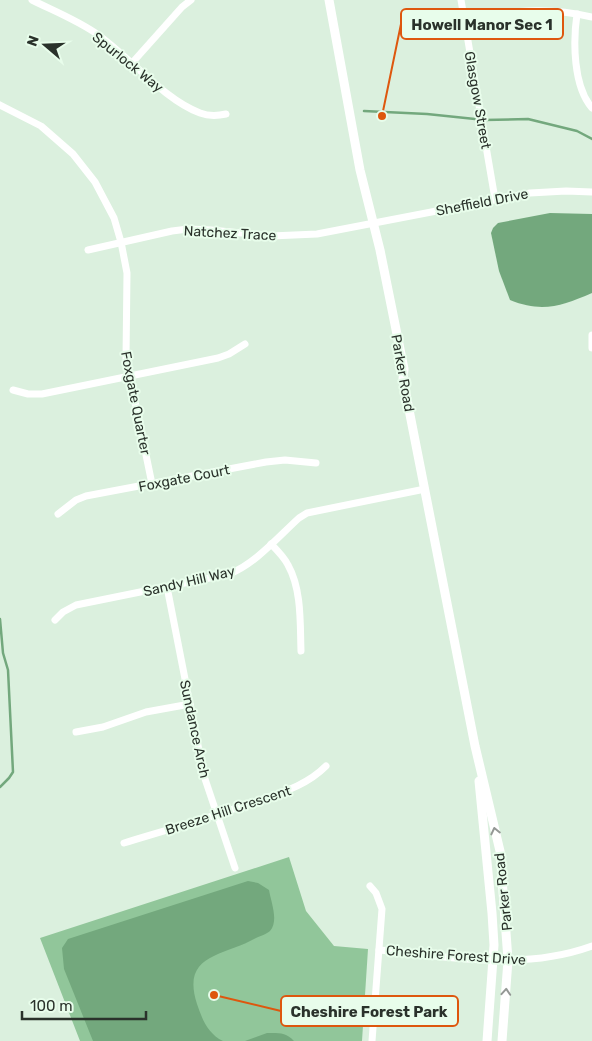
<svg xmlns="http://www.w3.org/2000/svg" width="592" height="1041" font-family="Rubik,sans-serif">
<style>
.green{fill:#91c69a}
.water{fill:#73a87d}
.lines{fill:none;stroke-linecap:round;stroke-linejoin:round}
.stream{stroke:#73a87d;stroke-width:2.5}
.minor{stroke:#fff;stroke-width:7}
.tertiary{stroke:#fff;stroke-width:9}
.oneway{stroke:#949895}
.labels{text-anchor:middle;stroke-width:4;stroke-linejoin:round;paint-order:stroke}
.street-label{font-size:14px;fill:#2a322b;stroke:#e8fdeb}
.leader{fill:none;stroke:#de570e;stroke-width:2}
.callout-dot{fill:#de570e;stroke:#e8fdeb;stroke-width:2}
.callout{fill:#e8fdeb;stroke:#de570e;stroke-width:2}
.callout-label{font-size:15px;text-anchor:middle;font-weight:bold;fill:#2a322b}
</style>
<rect width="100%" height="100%" fill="#dbf0de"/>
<!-- green -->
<path class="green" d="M 289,857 L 306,911 L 334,946 L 368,949 L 362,1041 L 80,1041 L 40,938 Z"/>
<!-- water -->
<g class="water">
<path d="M 550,213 L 592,214 L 592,293 C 562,306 542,313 510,300 L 499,271 L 491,233 L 493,228 L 498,223 Z"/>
<path d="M 248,881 L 258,883 L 269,890 C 271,902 279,921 270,931 C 267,934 260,936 256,938 C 222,957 181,954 197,1004 C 202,1019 208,1034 223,1041 L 93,1041 L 64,969 L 62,948 L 68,939 Z"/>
<path d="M 267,1033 C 278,1033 286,1032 294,1041 L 245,1041 Z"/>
</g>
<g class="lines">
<!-- stream -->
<g class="stream">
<path d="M 364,111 L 427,114 L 475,119"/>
<path d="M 484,120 L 528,119 L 577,131 L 592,139"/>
<path d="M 0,619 L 3,653 L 8,670 L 13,772 L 9,778 L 0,787"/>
</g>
<!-- minor -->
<g class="minor">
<path d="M 32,0 C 54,11 77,20 97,34 C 130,57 163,99 200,113 C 208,116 217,116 226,114"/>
<path d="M 461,0 L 495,199"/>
<path d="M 577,14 C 573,41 573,86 592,108"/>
<path d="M 465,19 C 512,11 545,6 592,17"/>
<path d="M 132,63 L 182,7 L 191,0"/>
<path d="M 0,105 L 41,126 L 73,154 L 95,182 L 114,218 L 121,242 L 127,273 L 126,358 L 152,484"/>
<path d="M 88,250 L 172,231 L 188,229 L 211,230 L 271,236 L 317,234 L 530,193 L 566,191 L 592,192"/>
<path d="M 592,335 L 592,348"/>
<path d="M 13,390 L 28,394 L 42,394 L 218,358 L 229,354 L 245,344"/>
<path d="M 58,514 L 76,500 L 86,496 L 266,462 L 285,460 L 316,463"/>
<path d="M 271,544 C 277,550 284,557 288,565 C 302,590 300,624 301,651"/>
<path d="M 167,587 L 204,776 L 235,868"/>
<path d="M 55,620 L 63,612 L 76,605 L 229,574 C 255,564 278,537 299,518 L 307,513 L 425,489"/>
<path d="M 76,732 L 103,727 L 146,712 L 190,704"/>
<path d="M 124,843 C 167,830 209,818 251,803 C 279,793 305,787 326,766"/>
<path d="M 370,886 L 376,893 L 382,909 L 372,1041"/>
<path d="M 379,950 C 450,957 523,971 592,946"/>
</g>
<!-- tertiary -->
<g class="tertiary">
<path d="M 329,0 L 360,170 L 380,250 L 404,369 L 403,379 L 475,746 L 500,851 L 508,960 L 502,1041"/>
<path d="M 479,781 L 492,913 L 494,945 L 487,1041"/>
</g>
</g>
<!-- one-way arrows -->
<defs><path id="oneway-chevron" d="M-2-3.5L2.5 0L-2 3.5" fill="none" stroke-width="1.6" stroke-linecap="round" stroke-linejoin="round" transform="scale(1.25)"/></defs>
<g class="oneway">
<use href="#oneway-chevron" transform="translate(495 831) rotate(-103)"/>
<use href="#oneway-chevron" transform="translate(506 992) rotate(-86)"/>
</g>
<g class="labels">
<!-- street labels -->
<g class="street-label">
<text transform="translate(128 62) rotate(39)" y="5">Spurlock Way</text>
<text transform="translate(478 100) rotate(80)" y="5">Glasgow Street</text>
<text transform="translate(482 202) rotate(-11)" y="5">Sheffield Drive</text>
<text transform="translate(230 233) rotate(3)" y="5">Natchez Trace</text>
<text transform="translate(403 373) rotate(80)" y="5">Parker Road</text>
<text transform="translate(136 403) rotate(79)" y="5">Foxgate Quarter</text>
<text transform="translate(184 478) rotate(-11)" y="5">Foxgate Court</text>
<text transform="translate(189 581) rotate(-13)" y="5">Sandy Hill Way</text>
<text transform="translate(195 729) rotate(78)" y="5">Sundance Arch</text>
<text transform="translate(228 810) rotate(-18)" y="5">Breeze Hill Crescent</text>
<text transform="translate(503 892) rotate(-96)" y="5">Parker Road</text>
<text transform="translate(456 955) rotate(4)" y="5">Cheshire Forest Drive</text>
</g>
</g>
<!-- callouts -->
<path class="leader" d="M382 116L401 24M214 995L281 1011"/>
<g class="callout-dot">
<circle cx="382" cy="116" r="5"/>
<circle cx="214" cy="995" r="5"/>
</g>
<g class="callout">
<rect x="401" y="9" width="162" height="30" rx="5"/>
<rect x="281" y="996" width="177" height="30" rx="5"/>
</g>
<g class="callout-label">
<text x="482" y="30">Howell Manor Sec 1</text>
<text x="369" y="1017">Cheshire Forest Park</text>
</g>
<!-- north arrow -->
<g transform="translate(45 45) rotate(289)" stroke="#e8fdeb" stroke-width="4" paint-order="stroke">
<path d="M0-4L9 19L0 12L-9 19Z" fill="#2a322b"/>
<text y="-8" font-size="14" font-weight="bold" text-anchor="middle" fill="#2a322b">N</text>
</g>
<!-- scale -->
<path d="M22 1011v8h124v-8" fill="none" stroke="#2a322b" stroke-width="2.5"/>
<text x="30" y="1011" font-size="15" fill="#2a322b" stroke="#e8fdeb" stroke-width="4" paint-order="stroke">100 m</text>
</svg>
